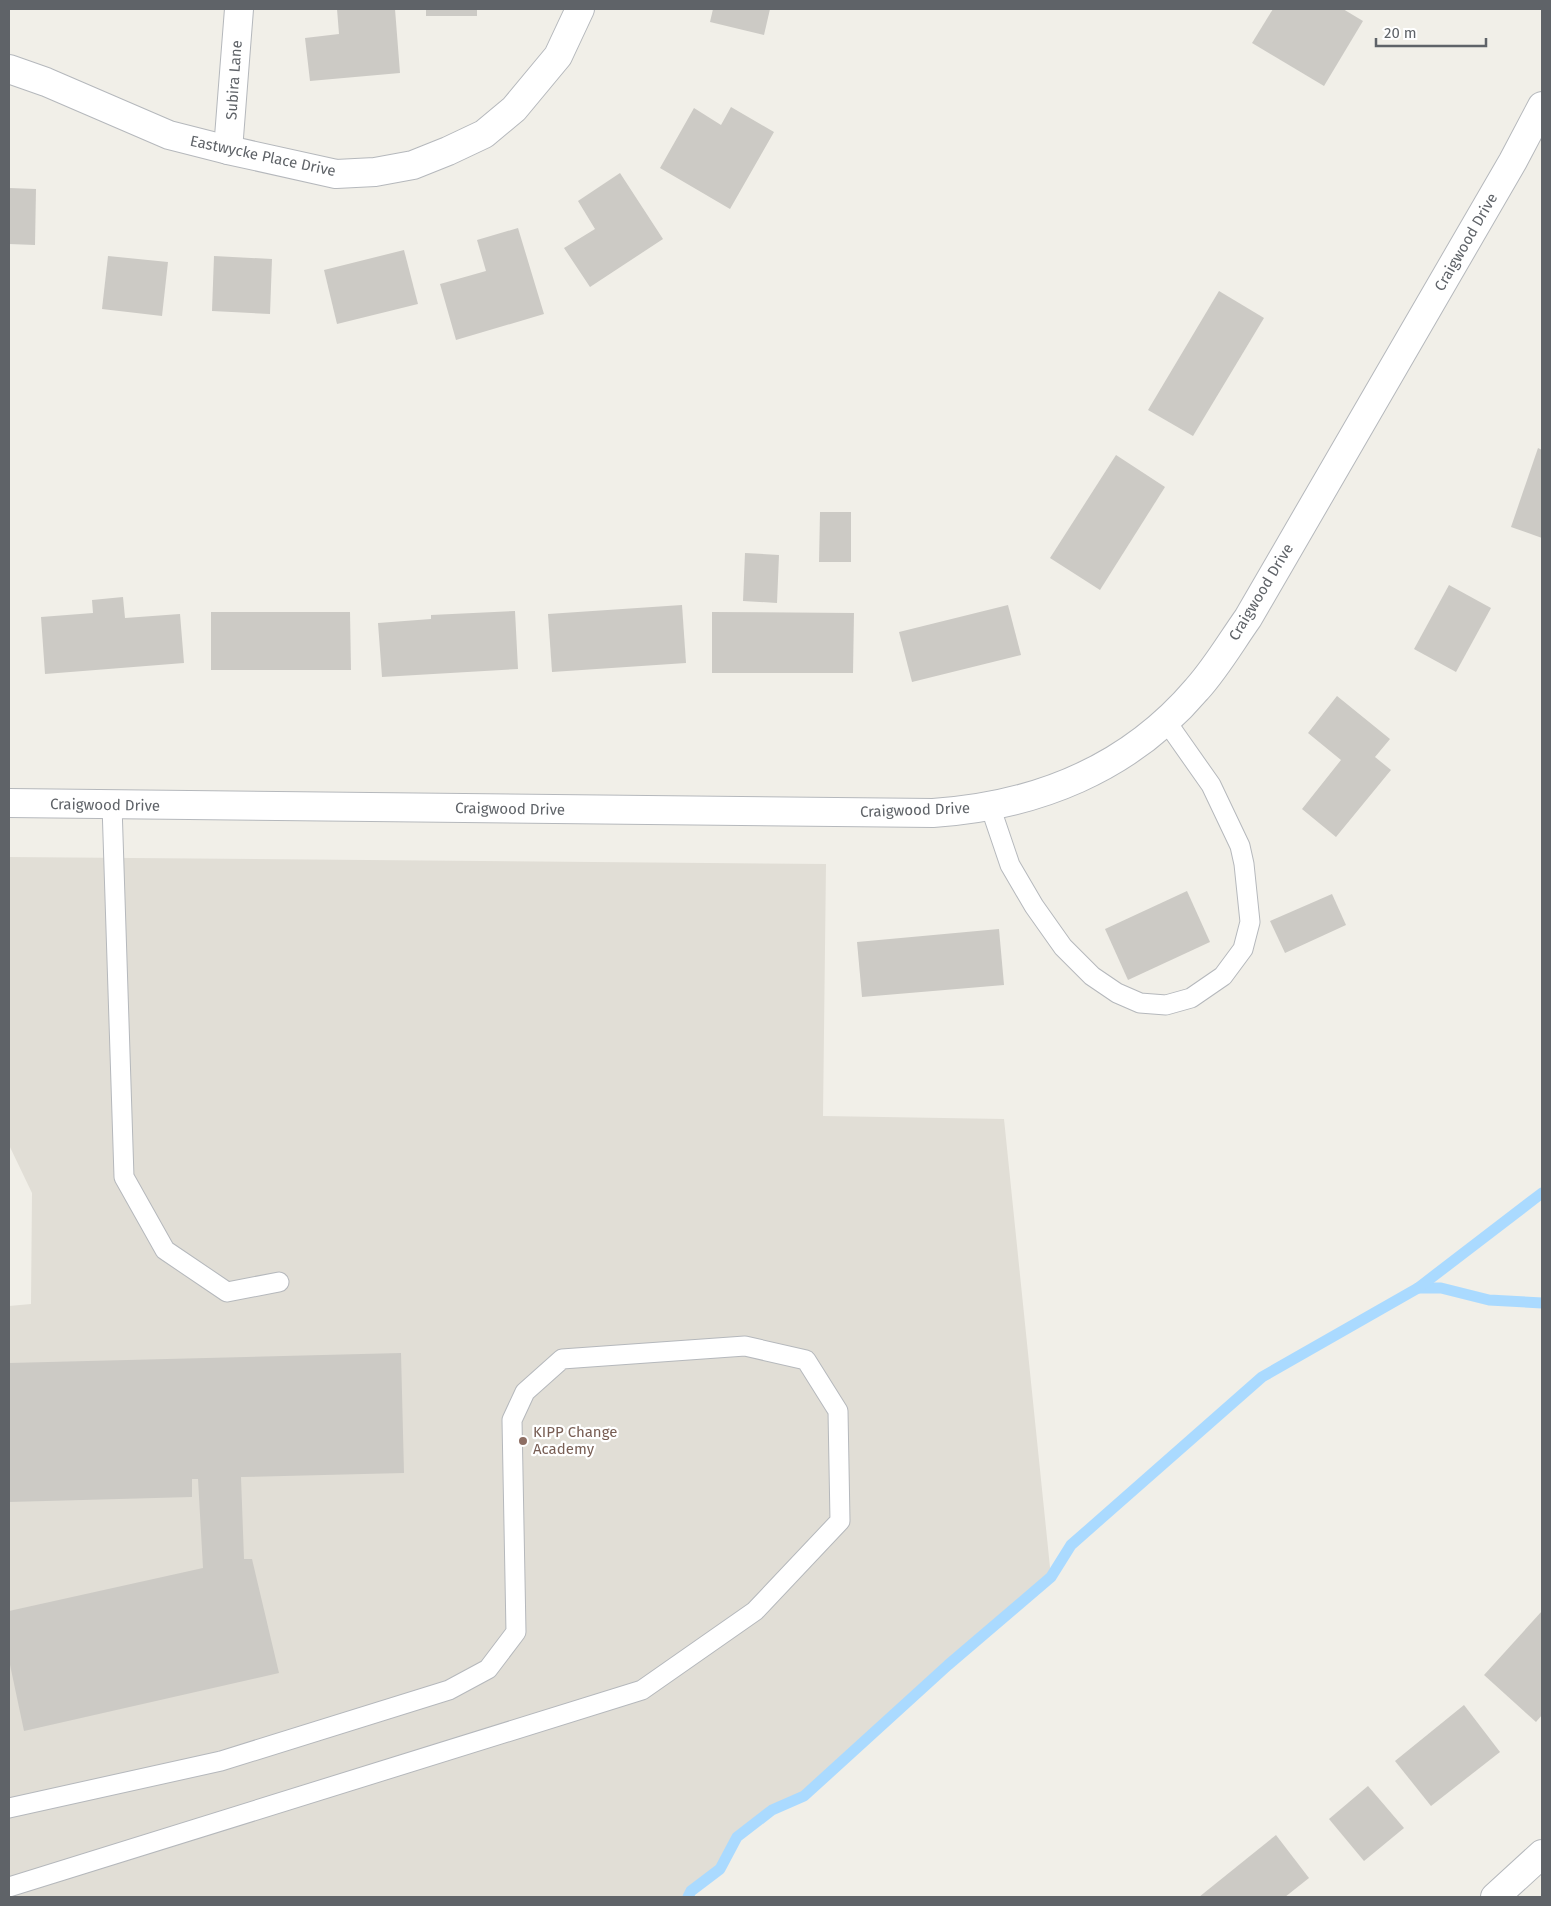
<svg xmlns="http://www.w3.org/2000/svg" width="1551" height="1906" font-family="'Fira Sans',sans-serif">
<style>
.education{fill:#e1ded6}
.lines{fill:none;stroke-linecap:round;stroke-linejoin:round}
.stream{stroke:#aadaff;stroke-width:11}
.building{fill:#cccac5}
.lane-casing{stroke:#b5b8bc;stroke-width:21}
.street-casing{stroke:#b5b8bc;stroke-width:30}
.lane{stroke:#fff;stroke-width:19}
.street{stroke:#fff;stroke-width:28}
.education-dot{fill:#8d6e63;stroke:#fff;stroke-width:2}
.labels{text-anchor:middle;stroke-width:4.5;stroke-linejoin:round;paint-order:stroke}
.street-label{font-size:15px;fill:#5f6368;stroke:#fff}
.education-label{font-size:15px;fill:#785e54;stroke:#fff;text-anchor:start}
</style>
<rect width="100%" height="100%" fill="#f1efe8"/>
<!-- education -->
<path class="education" d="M 9,857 L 826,864 L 823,1116 L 1004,1119 L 1051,1577 L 948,1665 L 804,1796 L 772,1810 L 737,1837 L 720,1869 L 691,1891 L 688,1897 L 9,1897 L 9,1306 L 31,1304 L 32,1193 L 9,1145 Z"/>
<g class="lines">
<!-- stream -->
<g class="stream">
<path d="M 1418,1288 L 1441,1288 L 1489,1300 L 1542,1303"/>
<path d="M 688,1897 L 691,1891 L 720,1869 L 737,1837 L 772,1810 L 804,1796 L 948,1665 L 1051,1577 L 1071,1545 L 1262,1377 L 1418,1288 L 1542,1193"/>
</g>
</g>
<!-- building -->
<g class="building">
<path d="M 337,9 L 395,9 L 400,73 L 310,81 L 305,38 L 339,34 Z"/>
<rect x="426" y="9" width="51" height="7"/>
<path d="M 713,9 L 770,9 L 764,35 L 710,22 Z"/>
<path d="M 1273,9 L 1343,9 L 1363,21 L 1324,86 L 1252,43 Z"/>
<path d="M 731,107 L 774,132 L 730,209 L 660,168 L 694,108 L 721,125 Z"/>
<path d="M 620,173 L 663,239 L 590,287 L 564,248 L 595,229 L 578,201 Z"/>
<path d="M 9,188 L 36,189 L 35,245 L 9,244 Z"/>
<path d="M 518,228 L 544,314 L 456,340 L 440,284 L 486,271 L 477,240 Z"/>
<path d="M 404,250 L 418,304 L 337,324 L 324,270 Z"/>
<path d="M 108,256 L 168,262 L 162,316 L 102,309 Z"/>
<path d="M 214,256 L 272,259 L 270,314 L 212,311 Z"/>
<path d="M 1219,291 L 1264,318 L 1193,436 L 1148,410 Z"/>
<path d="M 1538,448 L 1542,450 L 1542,538 L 1511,527 Z"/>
<path d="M 1116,455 L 1165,487 L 1100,590 L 1050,558 Z"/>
<path d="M 820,512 L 851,512 L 851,562 L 819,562 Z"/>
<path d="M 745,553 L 779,555 L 777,603 L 743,601 Z"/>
<path d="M 1449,585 L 1491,608 L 1456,672 L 1414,649 Z"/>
<path d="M 123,597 L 125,618 L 180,614 L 184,663 L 45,674 L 41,617 L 93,613 L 92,600 Z"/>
<path d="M 682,605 L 686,663 L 552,672 L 548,614 Z"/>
<path d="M 1008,605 L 1021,655 L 912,682 L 899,632 Z"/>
<path d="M 515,611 L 518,669 L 382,677 L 378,623 L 431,619 L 431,615 Z"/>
<path d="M 211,612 L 350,612 L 351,670 L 211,670 Z"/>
<path d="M 712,612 L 854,613 L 853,673 L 712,673 Z"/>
<path d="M 1337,696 L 1390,739 L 1375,757 L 1391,770 L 1336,837 L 1302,809 L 1341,760 L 1308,733 Z"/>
<path d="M 1187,891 L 1210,942 L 1128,980 L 1105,929 Z"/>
<path d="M 1332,894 L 1346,925 L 1285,953 L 1270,921 Z"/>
<path d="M 999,929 L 1004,985 L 862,997 L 857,942 Z"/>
<path d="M 401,1353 L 404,1473 L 241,1477 L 244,1559 L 252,1559 L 279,1673 L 24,1731 L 9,1660 L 9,1611 L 203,1568 L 198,1479 L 192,1479 L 192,1497 L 9,1502 L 9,1363 Z"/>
<path d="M 1542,1611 L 1542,1715 L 1536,1722 L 1484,1675 Z"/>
<path d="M 1464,1705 L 1500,1752 L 1431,1806 L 1395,1761 Z"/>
<path d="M 1368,1786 L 1404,1828 L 1364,1861 L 1329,1819 Z"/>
<path d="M 1276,1835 L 1309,1878 L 1285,1897 L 1199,1897 Z"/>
</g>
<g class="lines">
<!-- lane casing -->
<g class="lane-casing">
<g id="lane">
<path d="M 112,805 L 124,1177 L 165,1250 L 227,1292 L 279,1282"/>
<path d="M 990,806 L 1010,865 L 1034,906 L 1063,947 L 1092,976 L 1117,993 L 1140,1003 L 1166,1005 L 1191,998 L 1223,976 L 1243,949 L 1250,922 L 1244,864 L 1240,846 L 1211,785 L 1166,721"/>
<path d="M 9,1808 L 221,1761 L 449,1690 L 488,1669 L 516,1632 L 512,1420 L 525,1392 L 562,1359 L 745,1346 L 806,1360 L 838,1411 L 840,1521 L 755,1611 L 642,1690 L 9,1887"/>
</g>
</g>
<!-- street casing -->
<g class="street-casing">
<g id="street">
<path d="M 9,69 L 46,82 L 169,135 L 228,150 L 336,174 L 375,172 L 413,165 L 448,151 L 484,134 L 514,109 L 558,56 L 580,9"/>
<path d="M 228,150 L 239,9"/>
<path d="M 9,803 L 933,813 C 1036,806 1129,769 1197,689 C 1216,668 1231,642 1248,618 L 1513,161 L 1542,106"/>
<path d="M 1495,1897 L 1542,1854"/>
</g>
</g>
<!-- lane -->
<use href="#lane" class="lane"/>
<!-- street -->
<use href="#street" class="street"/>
</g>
<!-- markers -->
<circle class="education-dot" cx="523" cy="1441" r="5"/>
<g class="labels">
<!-- street labels -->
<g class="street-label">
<text transform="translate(234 80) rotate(-86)" y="5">Subira Lane</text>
<text transform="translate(263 156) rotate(12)" y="5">Eastwycke Place Drive</text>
<text transform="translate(1466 242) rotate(-60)" y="5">Craigwood Drive</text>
<text transform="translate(1261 592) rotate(-59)" y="5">Craigwood Drive</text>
<text transform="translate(105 805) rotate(1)" y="5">Craigwood Drive</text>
<text transform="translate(510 809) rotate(1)" y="5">Craigwood Drive</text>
<text transform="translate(915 810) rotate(-2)" y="5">Craigwood Drive</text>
</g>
<!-- education labels -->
<g class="education-label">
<text x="533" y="1437">KIPP Change<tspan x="533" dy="17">Academy</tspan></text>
</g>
</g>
<!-- border -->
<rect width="1551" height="1906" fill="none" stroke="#5f6368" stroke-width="20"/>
<!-- scale -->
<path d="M1376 38v8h110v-8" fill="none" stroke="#5f6368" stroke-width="2.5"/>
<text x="1384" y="38" font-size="15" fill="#5f6368" stroke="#ffffff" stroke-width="4" paint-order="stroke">20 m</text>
</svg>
